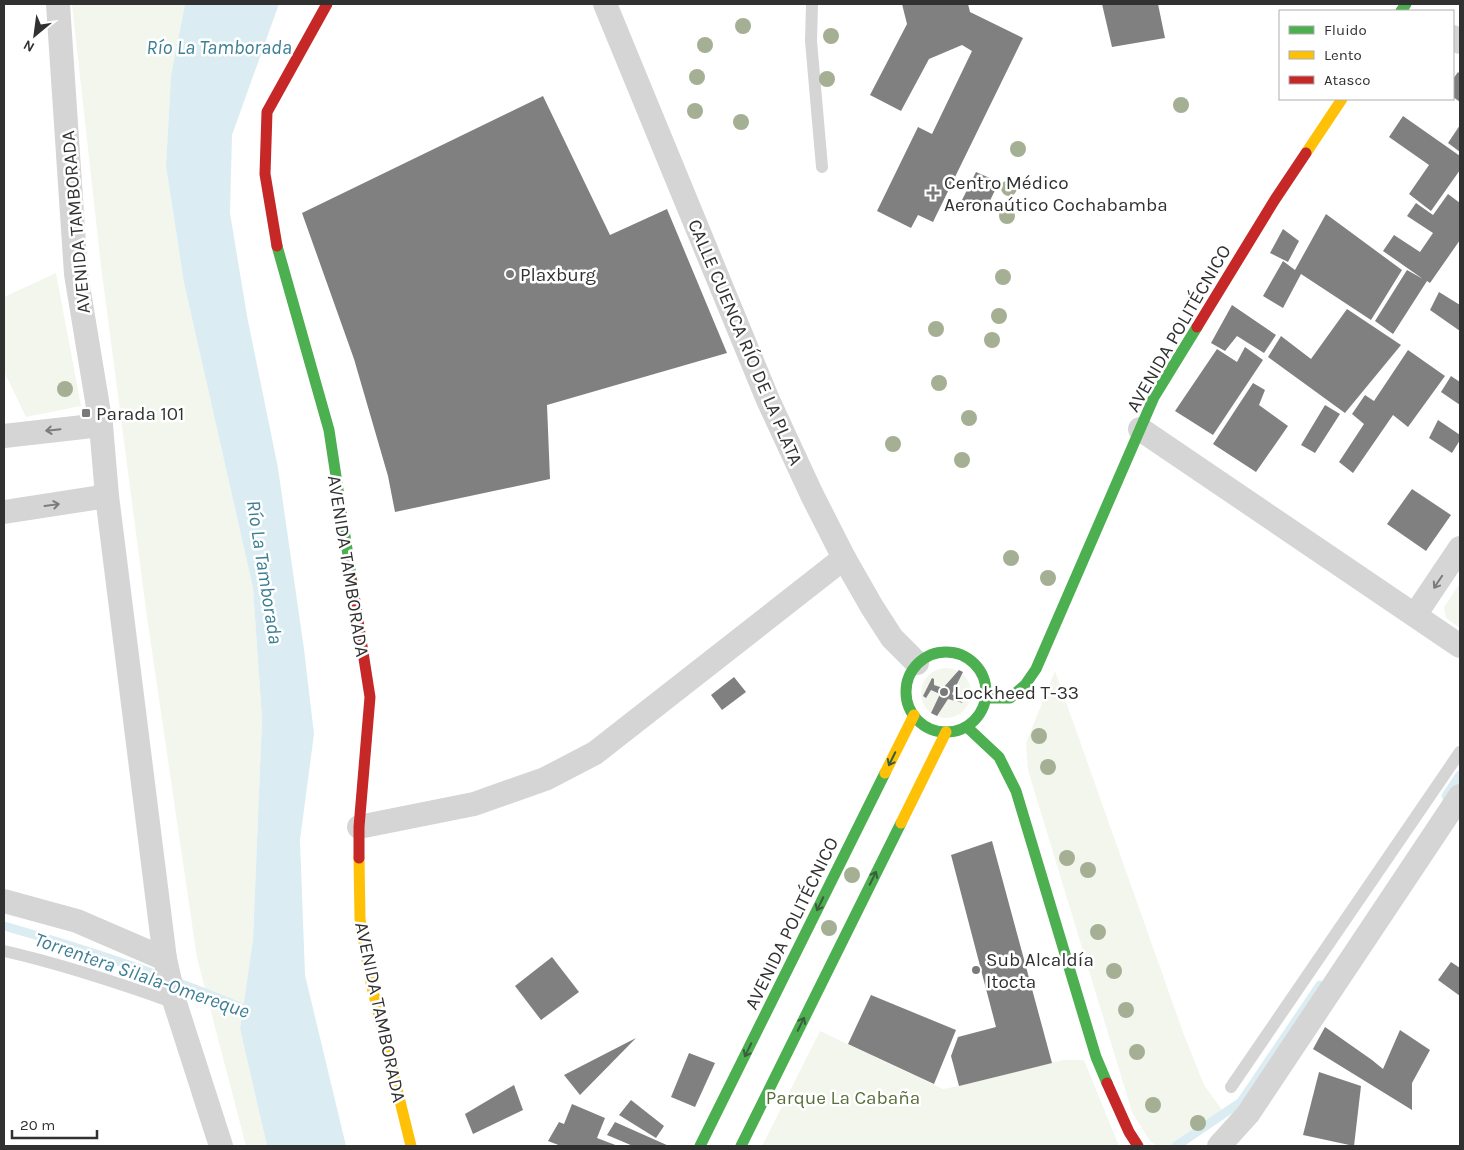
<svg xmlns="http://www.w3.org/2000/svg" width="1464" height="1150" font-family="Karla,sans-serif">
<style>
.green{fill:#f3f6ed}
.water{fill:#dbedf2}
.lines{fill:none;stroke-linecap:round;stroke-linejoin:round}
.stream{stroke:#dbedf2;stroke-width:9}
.building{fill:#808080}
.lane{stroke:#d5d5d5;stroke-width:12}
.street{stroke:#d5d5d5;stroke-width:24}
.fast{stroke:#4caf50;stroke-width:11}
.slow{stroke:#ffc107;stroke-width:11}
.jam{stroke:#c62828;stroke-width:11}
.tree{fill:#a4af94}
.oneway{stroke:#7b7b7b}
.oneway2{stroke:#3a5d3c}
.poi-dot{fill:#797979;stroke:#fff;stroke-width:2}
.labels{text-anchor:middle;stroke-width:5;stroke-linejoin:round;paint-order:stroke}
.poi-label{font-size:19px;fill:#313131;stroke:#fff;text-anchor:start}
.street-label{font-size:19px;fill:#313131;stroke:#fff}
.park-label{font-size:19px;fill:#5a6e3c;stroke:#fff}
.water-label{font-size:20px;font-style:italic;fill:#3c7f95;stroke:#fff}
</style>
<rect width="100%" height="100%" fill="#fff"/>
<!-- green -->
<g class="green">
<path d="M 72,4 L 185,4 L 171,75 L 166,166 L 184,283 L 253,588 L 262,719 L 253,939 L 240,1029 L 267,1146 L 246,1146 L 197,958 L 147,617 L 101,266 Z"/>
<path d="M 56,273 L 81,406 L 26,417 L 4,371 L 4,297 Z"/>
<path d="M 1460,583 L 1460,628 L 1446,618 L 1444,607 Z"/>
<circle cx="946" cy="693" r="25"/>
<path d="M 1055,671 L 1184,1035 L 1204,1085 L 1225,1114 L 1175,1146 L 1157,1146 L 1150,1141 L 1132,1112 L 1028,770 L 1026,743 Z"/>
<path d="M 820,1031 L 943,1089 L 959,1086 L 1063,1060 L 1084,1060 L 1119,1146 L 762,1146 Z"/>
</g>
<!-- water -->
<path class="water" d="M 185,4 L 279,4 L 232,135 L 230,213 L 247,316 L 278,468 L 304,649 L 314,734 L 300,840 L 305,975 L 346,1146 L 267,1146 L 240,1029 L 253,939 L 262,719 L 253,588 L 184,283 L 166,166 L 171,75 Z"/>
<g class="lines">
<!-- stream -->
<g class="stream">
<path d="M 1446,796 L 1460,775"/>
<path d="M 4,926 C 89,950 173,978 254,1013"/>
<path d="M 1176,1146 L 1241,1102 L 1320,985"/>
</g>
</g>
<!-- building -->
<g class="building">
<path d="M 902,4 L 968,4 L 970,12 L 1023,38 L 933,222 L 918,215 L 911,228 L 877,211 L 918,127 L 932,134 L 972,51 L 962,45 L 929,59 L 901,111 L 870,95 L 907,24 Z"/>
<path d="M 1102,4 L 1158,4 L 1165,38 L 1112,47 Z"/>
<path d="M 1458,72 L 1460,74 L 1460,102 L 1453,97 L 1453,79 Z"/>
<path d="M 543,96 L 610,235 L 667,209 L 727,353 L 547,405 L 550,479 L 395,512 L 388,476 L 354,359 L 302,213 Z"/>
<path d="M 1403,116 L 1460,156 L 1460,170 L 1431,211 L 1409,194 L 1429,165 L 1389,137 Z"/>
<path d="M 1460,125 L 1460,152 L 1448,143 Z"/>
<path d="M 976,172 L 999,182 L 985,211 L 962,200 Z"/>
<path d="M 1448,194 L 1460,203 L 1460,240 L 1430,283 L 1427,281 L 1393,334 L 1375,321 L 1407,270 L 1423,279 L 1383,251 L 1394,235 L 1420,252 L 1433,233 L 1407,216 L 1416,203 L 1433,215 Z"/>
<path d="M 1326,214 L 1402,270 L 1371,320 L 1301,274 L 1283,308 L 1263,296 L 1283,261 L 1295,270 Z"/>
<path d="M 1283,229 L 1299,241 L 1288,262 L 1270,253 Z"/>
<path d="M 1439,292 L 1460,305 L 1460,331 L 1430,310 Z"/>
<path d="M 1232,305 L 1276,335 L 1264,353 L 1237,336 L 1225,351 L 1211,343 Z"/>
<path d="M 1347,309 L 1401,345 L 1345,413 L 1268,357 L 1281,336 L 1311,359 Z"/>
<path d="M 1245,347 L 1263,360 L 1213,435 L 1175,411 L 1217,349 L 1237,362 Z"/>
<path d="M 1408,350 L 1445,376 L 1408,427 L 1393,415 L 1353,473 L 1339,462 L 1364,424 L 1352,414 L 1365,395 L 1374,401 Z"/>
<path d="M 1451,376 L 1460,382 L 1460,405 L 1441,392 Z"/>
<path d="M 1253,383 L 1265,390 L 1259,405 L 1288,426 L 1256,472 L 1213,444 Z"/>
<path d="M 1325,405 L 1340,414 L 1315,453 L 1301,445 Z"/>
<path d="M 1438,420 L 1460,435 L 1460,440 L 1452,453 L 1429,438 Z"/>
<path d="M 1412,489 L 1451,515 L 1426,551 L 1387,524 Z"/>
<path d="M 959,670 L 963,672 L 952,694 L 963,703 L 948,699 L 937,716 L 931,713 L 940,694 L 931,690 L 926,698 L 923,696 L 932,678 L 934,679 L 934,685 L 943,688 Z"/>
<path d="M 734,677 L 746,692 L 722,710 L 711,695 Z"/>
<path d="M 992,841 L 1052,1063 L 959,1086 L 951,1056 L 958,1037 L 996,1027 L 951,855 Z"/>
<path d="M 552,957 L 579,992 L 541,1020 L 515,986 Z"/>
<path d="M 1451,962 L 1460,968 L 1460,996 L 1438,980 Z"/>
<path d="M 871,995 L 956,1030 L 934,1084 L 848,1044 Z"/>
<path d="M 1325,1027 L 1372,1060 L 1383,1069 L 1400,1030 L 1430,1050 L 1412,1083 L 1412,1110 L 1313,1049 Z"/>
<path d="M 636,1038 L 580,1095 L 564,1075 Z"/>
<path d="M 689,1053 L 715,1063 L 695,1107 L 671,1097 Z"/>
<path d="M 1319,1072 L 1361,1086 L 1354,1146 L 1303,1135 Z"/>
<path d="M 514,1085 L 523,1110 L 473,1134 L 465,1114 Z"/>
<path d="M 631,1100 L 664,1126 L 656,1138 L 619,1115 Z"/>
<path d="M 572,1104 L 605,1118 L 597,1138 L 618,1146 L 561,1146 L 548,1141 L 559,1122 L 564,1124 Z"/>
<path d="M 615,1122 L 669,1146 L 633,1146 L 607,1135 Z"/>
</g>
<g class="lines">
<!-- lane -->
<g class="lane">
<path d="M 812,4 L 811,41 L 822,167"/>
<path d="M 4,951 C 62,964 119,983 175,1003"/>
<path d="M 1231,1087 L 1460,752"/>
</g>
<!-- street -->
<g class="street">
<path d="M 58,4 L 76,274 L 101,425 L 107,496 L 165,959 L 175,1003 L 221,1146"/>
<path d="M 605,4 L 768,400 L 812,495 L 844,558 L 872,607 L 892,638 L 917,663"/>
<path d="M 1453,37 L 1460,42"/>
<path d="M 1140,429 L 1460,646"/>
<path d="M 4,436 L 101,425"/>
<path d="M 4,512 L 107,496"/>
<path d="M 1415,615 L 1460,548"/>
<path d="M 359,827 L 474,804 L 545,779 L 595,753 L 844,558"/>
<path d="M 4,901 L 77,921 L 165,959"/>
<path d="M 1219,1146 L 1248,1114 L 1460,796"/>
</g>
<!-- fast -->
<g class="fast">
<path d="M 1401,11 L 1406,4"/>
<path d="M 277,246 L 329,430 L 352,582"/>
<circle cx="946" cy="692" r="40"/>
<path d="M 987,698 L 1010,698 L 1025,685 L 1036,669 L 1154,397 L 1197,327"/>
<path d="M 967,727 L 999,757 L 1016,791 L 1096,1057 L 1107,1083"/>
<path d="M 700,1146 L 885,773"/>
<path d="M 741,1146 L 901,823"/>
</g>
<!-- slow -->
<g class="slow">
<path d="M 1306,153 L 1342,99"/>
<path d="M 885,773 L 914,715"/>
<path d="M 901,823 L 946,732"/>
<path d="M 359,858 L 360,919 L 371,983 L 411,1146"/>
</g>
<!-- jam -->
<g class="jam">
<path d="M 277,246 L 265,174 L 267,112 L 327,4"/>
<path d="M 1197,327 L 1274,201 L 1306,153"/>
<path d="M 352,582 L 370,697 L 359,827 L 359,858"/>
<path d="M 1107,1083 L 1129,1132 L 1138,1146"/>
</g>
</g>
<!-- trees -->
<g class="tree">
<circle cx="743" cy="26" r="8"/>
<circle cx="831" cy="36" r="8"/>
<circle cx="705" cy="45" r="8"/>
<circle cx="697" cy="77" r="8"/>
<circle cx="827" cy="79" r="8"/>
<circle cx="1181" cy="105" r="8"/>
<circle cx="695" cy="111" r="8"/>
<circle cx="741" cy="122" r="8"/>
<circle cx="1018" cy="149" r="8"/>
<circle cx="1009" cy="188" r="8"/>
<circle cx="1007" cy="216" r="8"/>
<circle cx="1003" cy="277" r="8"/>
<circle cx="999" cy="316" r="8"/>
<circle cx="936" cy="329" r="8"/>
<circle cx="992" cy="340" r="8"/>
<circle cx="939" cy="383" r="8"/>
<circle cx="65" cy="389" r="8"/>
<circle cx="969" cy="418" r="8"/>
<circle cx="893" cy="444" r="8"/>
<circle cx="962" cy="460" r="8"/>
<circle cx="1011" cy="558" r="8"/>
<circle cx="1048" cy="578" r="8"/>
<circle cx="1039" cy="736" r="8"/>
<circle cx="1048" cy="767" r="8"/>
<circle cx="1067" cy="858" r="8"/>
<circle cx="1088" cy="870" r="8"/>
<circle cx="852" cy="875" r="8"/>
<circle cx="829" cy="928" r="8"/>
<circle cx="1098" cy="932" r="8"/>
<circle cx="1114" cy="971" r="8"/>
<circle cx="1126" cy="1010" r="8"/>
<circle cx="1137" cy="1052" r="8"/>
<circle cx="1153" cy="1105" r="8"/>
<circle cx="1198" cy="1123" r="8"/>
</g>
<!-- one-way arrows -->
<defs><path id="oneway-shaft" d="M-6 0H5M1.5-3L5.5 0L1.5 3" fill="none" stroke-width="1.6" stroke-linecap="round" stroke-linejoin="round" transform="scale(1.25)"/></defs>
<g class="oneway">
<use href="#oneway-shaft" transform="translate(53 430) rotate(174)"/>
<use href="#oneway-shaft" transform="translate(52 505) rotate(-8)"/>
<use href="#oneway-shaft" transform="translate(1438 582) rotate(124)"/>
</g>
<g class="oneway2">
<use href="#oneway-shaft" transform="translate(892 759) rotate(116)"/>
<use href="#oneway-shaft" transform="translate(873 878) rotate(-64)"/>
<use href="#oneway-shaft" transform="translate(820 904) rotate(116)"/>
<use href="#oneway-shaft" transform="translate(801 1024) rotate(-64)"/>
<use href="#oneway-shaft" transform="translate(748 1050) rotate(116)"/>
</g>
<!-- markers -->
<g class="poi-dot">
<path d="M930.5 185.5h5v5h5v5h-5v5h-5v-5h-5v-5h5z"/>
<circle cx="510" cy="274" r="5"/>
<rect x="81" y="408" width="10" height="10" rx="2.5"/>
<circle cx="944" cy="692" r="5"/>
<circle cx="976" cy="970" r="5"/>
</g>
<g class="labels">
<!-- poi labels -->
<g class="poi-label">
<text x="944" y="189">Centro Médico<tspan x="944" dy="22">Aeronaútico Cochabamba</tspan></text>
<text x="520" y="281">Plaxburg</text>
<text x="96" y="420">Parada 101</text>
<text x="954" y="699">Lockheed T-33</text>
<text x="986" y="966">Sub Alcaldía<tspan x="986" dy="22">Itocta</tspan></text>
</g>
<!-- street labels -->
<g class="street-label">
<text transform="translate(75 222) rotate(-95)" y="7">AVENIDA TAMBORADA</text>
<text transform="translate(1178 328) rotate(-60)" y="7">AVENIDA POLITÉCNICO</text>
<text transform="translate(746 342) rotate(67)" y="7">CALLE CUENCA RÍO DE LA PLATA</text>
<text transform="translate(349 566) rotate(81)" y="7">AVENIDA TAMBORADA</text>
<text transform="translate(791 923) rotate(-64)" y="7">AVENIDA POLITÉCNICO</text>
<text transform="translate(381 1012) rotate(78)" y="7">AVENIDA TAMBORADA</text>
</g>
<!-- park labels -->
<g class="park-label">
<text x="843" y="1104">Parque La Cabaña</text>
</g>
<!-- water labels -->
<g class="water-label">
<text x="219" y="54">Río La Tamborada</text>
<text transform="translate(265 572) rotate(81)" y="7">Río La Tamborada</text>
<text transform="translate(142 975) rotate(19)" y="7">Torrentera Silala-Omereque</text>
</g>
</g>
<!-- border -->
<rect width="1464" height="1150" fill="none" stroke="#313131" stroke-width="10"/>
<!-- legend -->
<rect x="1279" y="10" width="175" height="90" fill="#ffffff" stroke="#adadad"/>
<rect x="1289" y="26" width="25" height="8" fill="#4caf50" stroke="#adadad"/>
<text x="1324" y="35" font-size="15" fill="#313131">Fluido</text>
<rect x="1289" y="51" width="25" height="8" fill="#ffc107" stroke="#adadad"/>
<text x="1324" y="60" font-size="15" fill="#313131">Lento</text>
<rect x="1289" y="76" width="25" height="8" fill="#c62828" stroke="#adadad"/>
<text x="1324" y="85" font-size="15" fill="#313131">Atasco</text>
<!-- north arrow -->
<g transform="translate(35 35) rotate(209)" stroke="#ffffff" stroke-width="4" paint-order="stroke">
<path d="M0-4L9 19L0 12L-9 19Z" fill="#313131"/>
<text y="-8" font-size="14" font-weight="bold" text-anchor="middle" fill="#313131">N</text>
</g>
<!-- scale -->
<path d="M12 1130v8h85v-8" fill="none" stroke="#313131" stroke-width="2.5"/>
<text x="20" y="1130" font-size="15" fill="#313131" stroke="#ffffff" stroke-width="4" paint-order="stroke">20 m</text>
</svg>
